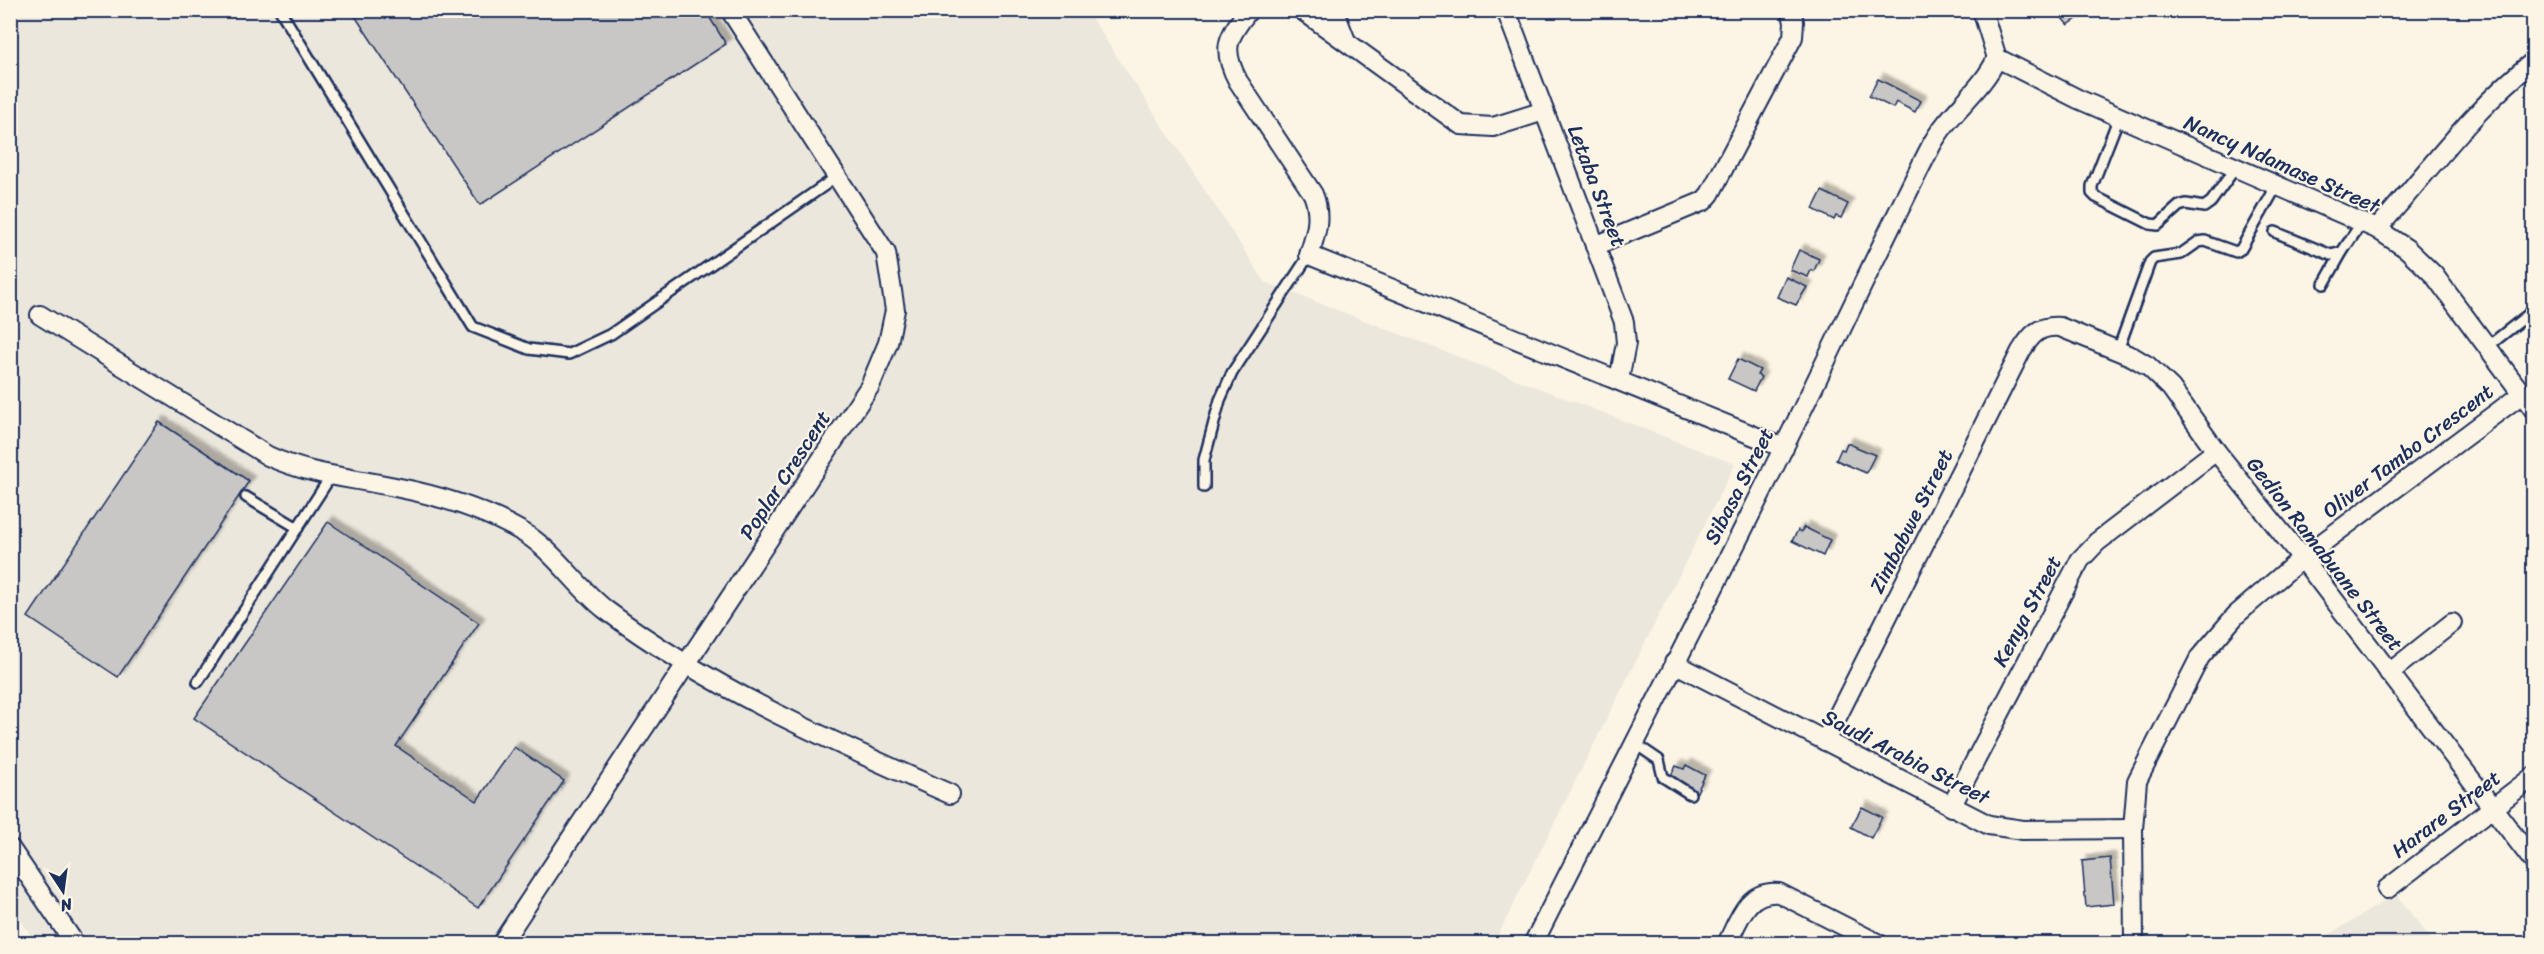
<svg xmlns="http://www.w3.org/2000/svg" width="2544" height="954" font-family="Sriracha,sans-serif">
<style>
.built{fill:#ece7dc}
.building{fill:#c8c7c6;stroke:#1b2f5e;stroke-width:1.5;filter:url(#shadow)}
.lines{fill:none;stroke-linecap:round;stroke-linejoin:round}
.lane-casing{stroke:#1b2f5e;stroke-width:14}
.street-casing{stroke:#1b2f5e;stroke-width:22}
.lane{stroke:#fcf5e5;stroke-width:9}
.street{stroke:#fcf5e5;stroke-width:18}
.labels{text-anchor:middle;stroke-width:4.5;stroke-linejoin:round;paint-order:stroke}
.street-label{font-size:21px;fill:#1b2f5e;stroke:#fcf5e5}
</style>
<defs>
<filter id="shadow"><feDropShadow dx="5.5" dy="-5.5" stdDeviation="1.5" flood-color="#0004"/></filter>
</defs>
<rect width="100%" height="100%" fill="#fcf5e5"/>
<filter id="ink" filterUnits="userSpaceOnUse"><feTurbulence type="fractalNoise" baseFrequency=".0167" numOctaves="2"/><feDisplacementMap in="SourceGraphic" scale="12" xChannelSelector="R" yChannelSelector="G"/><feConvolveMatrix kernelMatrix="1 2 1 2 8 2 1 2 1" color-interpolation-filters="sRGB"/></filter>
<g filter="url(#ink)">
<!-- built -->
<g class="built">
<path d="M 10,11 L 1087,11 L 1265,282 L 1735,464 L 1494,943 L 36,943 L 10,904 Z"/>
<path d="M 2396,894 L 2434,943 L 2316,943 Z"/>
</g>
<!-- building -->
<g class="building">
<path d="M 351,10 L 705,10 L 726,44 L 480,205 Z"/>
<path d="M 2090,10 L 2068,25 L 2056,11 L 2057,10 Z"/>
<path d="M 1878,79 L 1921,101 L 1915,112 L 1896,102 L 1893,108 L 1869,96 Z"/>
<path d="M 1822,191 L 1848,204 L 1841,218 L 1836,216 L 1834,220 L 1813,209 Z"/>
<path d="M 1799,250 L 1819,259 L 1814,271 L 1811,270 L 1808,277 L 1790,270 Z"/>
<path d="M 1786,277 L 1807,287 L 1796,305 L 1777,297 Z"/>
<path d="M 1738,359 L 1760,370 L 1757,375 L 1761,377 L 1754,391 L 1728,379 Z"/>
<path d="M 159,422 L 249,481 L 118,677 L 28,617 Z"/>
<path d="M 1847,443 L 1875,455 L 1866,473 L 1836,460 L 1841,449 L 1844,450 Z"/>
<path d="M 328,522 L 479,623 L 396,746 L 477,801 L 514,747 L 564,781 L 478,908 L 194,718 Z"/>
<path d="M 1804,527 L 1830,540 L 1823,556 L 1792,541 L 1798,530 L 1801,532 Z"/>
<path d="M 1686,765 L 1705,775 L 1697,792 L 1669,779 L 1676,766 L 1684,769 Z"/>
<path d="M 1862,807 L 1882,817 L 1871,838 L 1851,827 Z"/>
<path d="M 2110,858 L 2114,904 L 2086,907 L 2082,861 Z"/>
</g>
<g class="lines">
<!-- lane casing -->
<g class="lane-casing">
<g id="lane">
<path d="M 280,10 L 473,327 L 529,349 L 569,354 L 611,334 L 838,176"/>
<path d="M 2119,117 L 2092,186 L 2092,193 L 2096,197 L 2150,224 L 2158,225 L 2179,206 L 2186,204 L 2204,207 L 2211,202 L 2236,167"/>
<path d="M 2275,232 L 2331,255 L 2342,252 L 2362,222"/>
<path d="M 2324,284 L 2342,252"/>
<path d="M 2487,347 L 2534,310"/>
<path d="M 2118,350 L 2150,262 L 2154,258 L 2181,254 L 2198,242 L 2205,241 L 2236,252 L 2241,249 L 2277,185"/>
<path d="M 1204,487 L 1204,460 L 1220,400 L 1232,373 L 1309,255"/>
<path d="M 246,497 L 298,528"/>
<path d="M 198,682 L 331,476"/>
<path d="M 1634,743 L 1659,760 L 1663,777 L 1690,794"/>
</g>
</g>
<!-- street casing -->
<g class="street-casing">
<g id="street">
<path d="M 1249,10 C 1227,37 1221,49 1238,81 L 1313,194 C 1322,216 1316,234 1309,255 L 1784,448"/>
<path d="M 1302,10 L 1461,125 L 1493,127 L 1544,111"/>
<path d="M 1334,10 L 1346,41"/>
<path d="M 1506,10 L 1624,322 L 1626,343 L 1619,380"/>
<path d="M 1982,10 L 1997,58 L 2078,99 L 2377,229 L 2407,249 L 2434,275 L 2534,410"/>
<path d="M 2377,229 C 2428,172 2473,109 2534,61"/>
<path d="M 1595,246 L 1704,201 L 1710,194 L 1793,37 L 1794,22 L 1791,10"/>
<path d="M 40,315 L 268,456 C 312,476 349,477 395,487 C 436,495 482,509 519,530 C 554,549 575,586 606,610 C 711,689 831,741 950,794"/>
<path d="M 1674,663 L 1989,825 L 2023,830 L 2133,829"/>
<path d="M 2389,673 L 2452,623"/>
<path d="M 1825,741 L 2021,351 C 2031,335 2039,325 2060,327 L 2133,357 L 2148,366 L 2171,388 L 2216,451 L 2302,558 L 2534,862"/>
<path d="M 1951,807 L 2080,560 L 2097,542 L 2216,451"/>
<path d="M 10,848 L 75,944"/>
<path d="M 2387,889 L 2534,776"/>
<path d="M 501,944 L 870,386 L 888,343 L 895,310 L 886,253 L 730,10"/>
<path d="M 1533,944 C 1616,779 1701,615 1783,449 C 1833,348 1880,246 1931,146 C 1949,112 1981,92 1997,58"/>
<path d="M 1727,944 C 1739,919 1747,890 1779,893 L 1879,944"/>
<path d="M 2134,944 L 2133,829 L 2137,781 L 2200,657 L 2236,615 L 2302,558 L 2522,394"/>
</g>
</g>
<!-- lane -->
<use href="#lane" class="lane"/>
<!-- street -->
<use href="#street" class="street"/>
</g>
</g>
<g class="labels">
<!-- street labels -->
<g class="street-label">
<text transform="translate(2282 164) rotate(24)" y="7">Nancy Ndamase Street</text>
<text transform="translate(1597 186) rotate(69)" y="7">Letaba Street</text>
<text transform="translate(2408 451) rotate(-37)" y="7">Oliver Tambo Crescent</text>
<text transform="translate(785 475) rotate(-57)" y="7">Poplar Crescent</text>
<text transform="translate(1739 486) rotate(-63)" y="7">Sibasa Street</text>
<text transform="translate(1911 521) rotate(-63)" y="7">Zimbabwe Street</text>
<text transform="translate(2325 554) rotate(52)" y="7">Gedion Ramabuane Street</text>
<text transform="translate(2027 611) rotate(-62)" y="7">Kenya Street</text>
<text transform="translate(1906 757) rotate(27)" y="7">Saudi Arabia Street</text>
<text transform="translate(2446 814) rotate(-37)" y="7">Harare Street</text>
</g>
</g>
<!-- margin -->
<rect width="2544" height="954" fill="none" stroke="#fcf5e5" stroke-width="36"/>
<rect x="18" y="18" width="2508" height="918" fill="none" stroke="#1b2f5e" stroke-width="2" filter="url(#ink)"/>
<!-- north arrow -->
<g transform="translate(63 891) rotate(167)" stroke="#fcf5e5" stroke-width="4.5" paint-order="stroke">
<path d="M0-4.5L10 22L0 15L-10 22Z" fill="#1b2f5e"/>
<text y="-9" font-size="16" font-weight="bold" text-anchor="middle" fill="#1b2f5e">N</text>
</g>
</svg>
